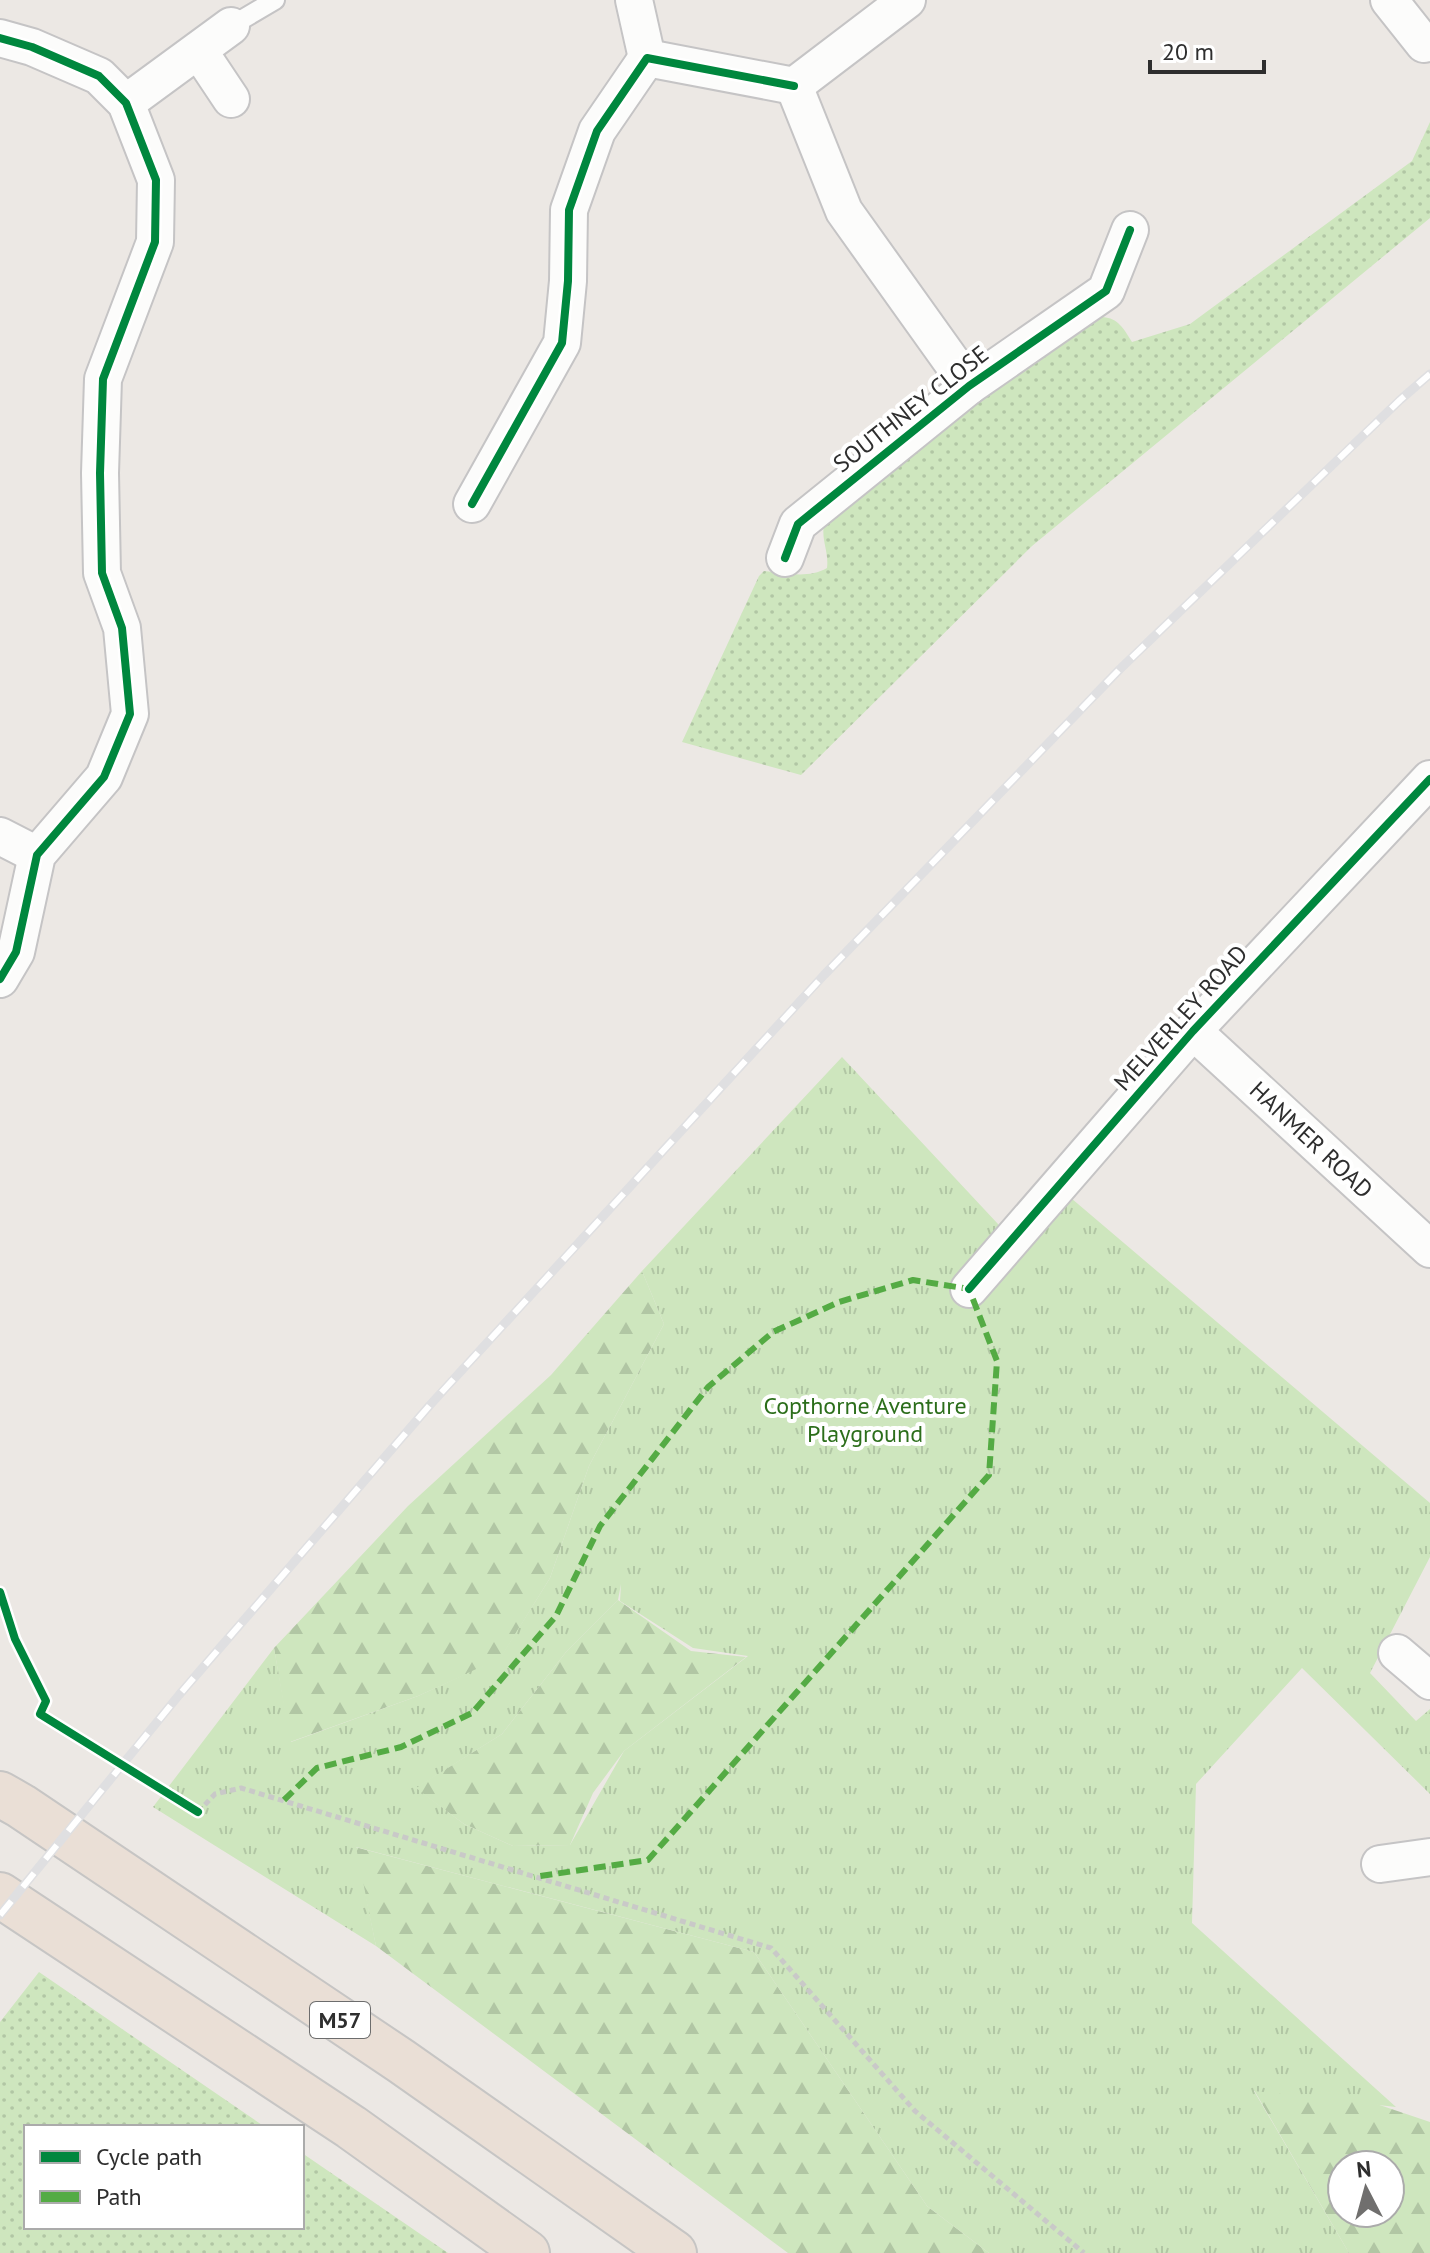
<svg xmlns="http://www.w3.org/2000/svg" width="1430" height="2253" font-family="'PT Sans',sans-serif">
<style>
.grass{fill:url(#grass-dots)}
.forest{fill:url(#forest-firs);fill-rule:evenodd}
.park{fill:url(#park-tufts);fill-rule:evenodd}
.lines{fill:none;stroke-linecap:round;stroke-linejoin:round}
.service-casing{stroke:#c5c4c5;stroke-width:22}
.minor-casing{stroke:#c5c4c5;stroke-width:40}
.motorway-casing{stroke:#c6c5c4;stroke-width:48}
.path{stroke:#c9c9c8;stroke-width:5;stroke-dasharray:6 4;stroke-linecap:butt}
.service{stroke:#fcfcfb;stroke-width:18}
.minor{stroke:#fcfcfb;stroke-width:36}
.motorway{stroke:#eadfd6;stroke-width:44}
.rail-casing{stroke:#dfdfe1;stroke-width:9}
.rail{stroke:#fff;stroke-width:6;stroke-dasharray:18;stroke-linecap:butt}
.quiet{stroke:#54ab44;stroke-width:6;stroke-dasharray:12 6;stroke-linecap:butt}
.cycleway-casing{stroke:#fff;stroke-width:13}
.cycleway{stroke:#00873e;stroke-width:8}
.labels{text-anchor:middle;stroke-width:8;stroke-linejoin:round;paint-order:stroke}
.shield{fill:#fff;stroke:#6d6d6d;stroke-width:2}
.shield-label{font-size:22px;font-weight:bold;fill:#2e2e2e}
.street-label{font-size:24px;fill:#2e2e2e;stroke:#fff}
.park-label{font-size:24px;fill:#2c6e1b;stroke:#fff}
</style>
<defs>
<pattern id="grass-dots" width="8" height="8" patternUnits="userSpaceOnUse" patternTransform="scale(2)"><rect width="8" height="8" fill="#cee6be"/><path d="M2 2h.1M6 6h.1" fill="none" stroke="#b1c6a4" stroke-width="1.8" stroke-linecap="round"/></pattern>
<pattern id="forest-firs" width="22" height="20" patternUnits="userSpaceOnUse" patternTransform="scale(2)"><rect width="22" height="20" fill="#cee6be"/><path d="M5 1l3.5 6h-7zM16 11l3.5 6h-7z" fill="#b1c6a4"/></pattern>
<pattern id="park-tufts" width="24" height="20" patternUnits="userSpaceOnUse" patternTransform="scale(2)"><rect width="24" height="20" fill="#cee6be"/><path d="M3 7l-1-3M5 7V3M7 7l1-3M15 17l-1-3M17 17v-4M19 17l1-3" fill="none" stroke="#b1c6a4"/></pattern>
</defs>
<rect width="100%" height="100%" fill="#ece8e4"/>
<!-- grass -->
<g class="grass">
<path d="M 1430,122 L 1430,218 L 1032,546 L 801,775 L 682,742 L 759,576 L 764,571 C 786,573 808,579 827,568 C 829,552 821,540 824,525 L 971,407 L 1089,318 C 1114,314 1120,322 1132,342 L 1190,324 L 1412,161 Z"/>
<path d="M 39,1972 L 265,2127 L 26,2127 L 26,2227 L 302,2227 L 302,2153 L 448,2253 L 0,2253 L 0,2022 Z"/>
</g>
<!-- forest -->
<g class="forest">
<path d="M 642,1271 L 664,1324 L 589,1466 L 550,1578 L 500,1659 L 418,1696 L 290,1742 L 274,1648 L 408,1506 L 551,1375 Z"/>
<path d="M 618,1600 L 691,1651 L 746,1657 L 624,1751 L 593,1793 L 570,1845 L 513,1846 L 464,1824 L 415,1788 L 502,1734 L 566,1652 Z"/>
<path d="M 355,1847 L 754,1952 L 927,2206 L 989,2253 L 788,2253 L 376,1946 Z"/>
<path d="M 1254,2090 L 1344,2093 L 1430,2122 L 1430,2253 L 1349,2253 ZM 1342,2165 L 1390,2165 L 1390,2213 L 1342,2213 Z"/>
</g>
<!-- park -->
<path class="park" d="M 842,1057 L 1012,1239 L 1058,1187 L 1430,1503 L 1430,1557 L 1370,1673 L 1416,1721 L 1430,1709 L 1430,1794 L 1302,1668 L 1196,1784 L 1192,1923 L 1396,2107 L 1254,2091 L 1349,2253 L 989,2253 L 927,2206 L 754,1952 L 356,1847 L 376,1946 L 153,1807 L 274,1648 L 291,1742 L 418,1696 L 500,1658 L 550,1578 L 589,1466 L 664,1324 L 642,1271 ZM 621,1584 L 620,1601 L 693,1648 L 748,1656 L 624,1751 L 570,1845 L 513,1846 L 464,1824 L 416,1788 L 502,1734 L 566,1652 L 618,1600 Z"/>
<g class="lines">
<!-- service casing -->
<g class="service-casing">
<path id="service" d="M 231,26 L 275,0"/>
</g>
<!-- minor casing -->
<g class="minor-casing">
<g id="minor">
<path d="M 634,0 L 647,58"/>
<path d="M 1389,0 L 1424,44"/>
<path d="M 0,38 L 32,47 L 99,76 L 126,103 L 156,180 L 155,242 L 103,379 L 100,473 L 102,573 L 122,628 L 130,714 L 104,777 L 37,855 L 16,952 L 0,979"/>
<path d="M 199,51 L 231,99"/>
<path d="M 794,86 L 844,211 L 969,386"/>
<path d="M 794,86 L 907,0"/>
<path d="M 126,103 L 231,26"/>
<path d="M 472,504 L 562,343 L 568,281 L 569,210 L 597,131 L 647,58 L 794,86"/>
<path d="M 785,558 L 798,524 L 969,386 L 1106,291 L 1130,230"/>
<path d="M 0,836 L 37,855"/>
<path d="M 1193,1031 L 1430,1249"/>
<path d="M 969,1289 L 1193,1031 L 1430,779"/>
<path d="M 1397,1653 L 1430,1681"/>
<path d="M 1380,1864 L 1430,1857"/>
</g>
</g>
<!-- motorway casing -->
<g class="motorway-casing">
<g id="motorway">
<path d="M 0,1794 L 21,1806 L 401,2061 L 674,2253"/>
<path d="M 0,1895 L 351,2127 L 527,2253"/>
</g>
</g>
<!-- path -->
<path class="path" d="M 198,1812 L 215,1794 L 241,1788 L 771,1948 L 915,2111 L 1084,2253"/>
<!-- service -->
<use href="#service" class="service"/>
<!-- minor -->
<use href="#minor" class="minor"/>
<!-- motorway -->
<use href="#motorway" class="motorway"/>
<!-- rail casing -->
<g class="rail-casing">
<path id="rail" d="M 0,1915 L 179,1695 L 430,1405 L 824,975 L 1120,669 L 1400,400 L 1430,374"/>
</g>
<!-- rail -->
<use href="#rail" class="rail"/>
<!-- quiet -->
<path class="quiet" d="M 284,1800 L 317,1768 L 401,1747 L 472,1713 L 556,1616 L 600,1526 L 708,1387 L 773,1332 L 839,1302 L 913,1280 L 969,1289 L 997,1361 L 989,1475 L 648,1860 L 534,1877"/>
<!-- cycleway casing -->
<g class="cycleway-casing">
<g id="cycleway">
<path d="M 0,38 L 32,47 L 99,76 L 126,103 L 156,180 L 155,242 L 103,379 L 100,473 L 102,573 L 122,628 L 130,714 L 104,777 L 37,855 L 16,952 L 0,979"/>
<path d="M 472,504 L 562,343 L 568,281 L 569,210 L 597,131 L 647,58 L 794,86"/>
<path d="M 785,558 L 798,524 L 969,386 L 1106,291 L 1130,230"/>
<path d="M 969,1289 L 1193,1031 L 1430,779"/>
<path d="M 0,1592 L 15,1639 L 46,1701 L 40,1714 L 198,1812"/>
</g>
</g>
<!-- cycleway -->
<use href="#cycleway" class="cycleway"/>
</g>
<g class="labels">
<!-- shield labels -->
<rect class="shield" x="310" y="2002" width="60" height="36" rx="6"/>
<g class="shield-label">
<text x="340" y="2028">M57</text>
</g>
<!-- street labels -->
<g class="street-label">
<text transform="translate(911 409) rotate(-38)" y="8">SOUTHNEY CLOSE</text>
<text transform="translate(1181 1018) rotate(-48)" y="8">MELVERLEY ROAD</text>
<text transform="translate(1311 1140) rotate(43)" y="8">HANMER ROAD</text>
</g>
<!-- park labels -->
<g class="park-label">
<text x="865" y="1414">Copthorne Aventure<tspan x="865" dy="28">Playground</tspan></text>
</g>
</g>
<!-- legend -->
<rect x="24" y="2125" width="280" height="104" fill="#ffffff" stroke="#ababab" stroke-width="2"/>
<rect x="40" y="2151" width="40" height="12" fill="#00873e" stroke="#ababab" stroke-width="2"/>
<text x="96" y="2165" font-size="24" fill="#2e2e2e">Cycle path</text>
<rect x="40" y="2191" width="40" height="12" fill="#54ab44" stroke="#ababab" stroke-width="2"/>
<text x="96" y="2205" font-size="24" fill="#2e2e2e">Path</text>
<!-- north arrow -->
<g transform="translate(1366 2189) rotate(354)"><circle r="38" fill="#ffffff" stroke="#ababab" stroke-width="2"/>
<path d="M0-6L14 30L0 20L-14 30Z" fill="#706f6e"/>
<text y="-12" font-size="22" font-weight="bold" text-anchor="middle" fill="#2e2e2e">N</text>
</g>
<!-- scale -->
<path d="M1150 60v12h114v-12" fill="none" stroke="#2e2e2e" stroke-width="4"/>
<text x="1162" y="60" font-size="24" fill="#2e2e2e" stroke="#ffffff" stroke-width="6" paint-order="stroke">20 m</text>
</svg>
